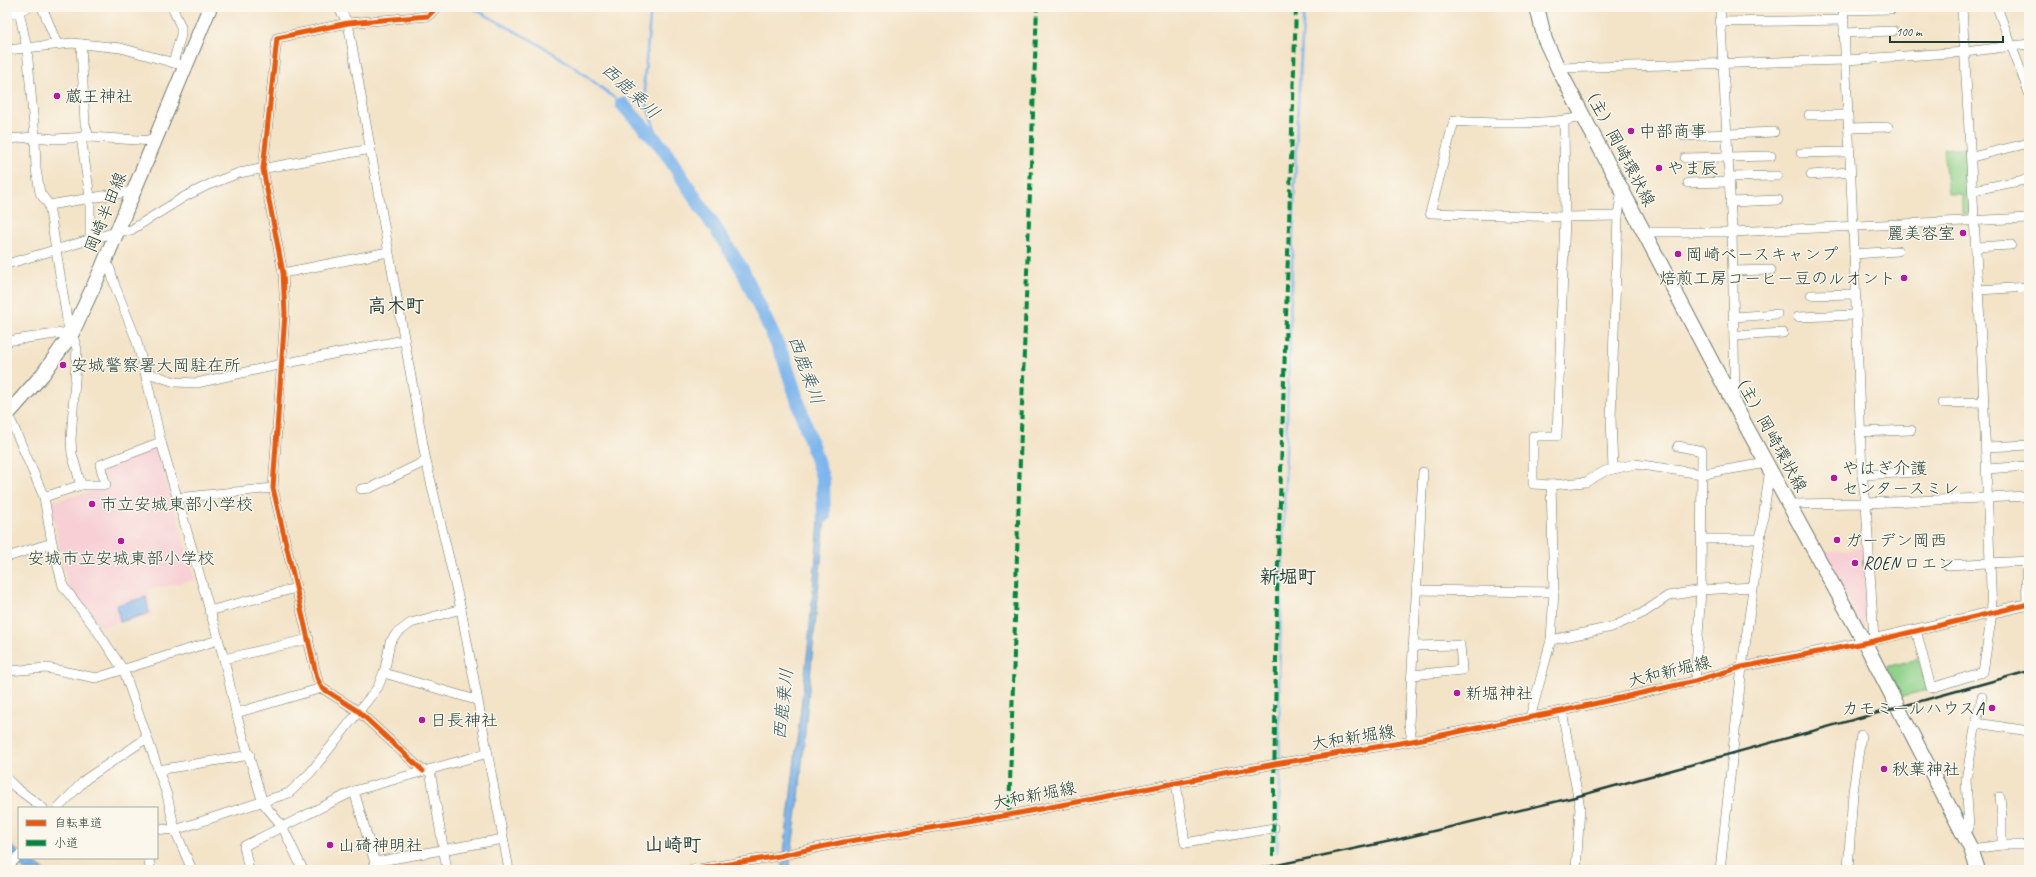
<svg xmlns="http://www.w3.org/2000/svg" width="2036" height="877" font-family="Caveat,'Klee One',sans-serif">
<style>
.built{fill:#f7cfd5}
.green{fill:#8fd28a;stroke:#57885f}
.water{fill:#7db6ed;stroke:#4e7a90}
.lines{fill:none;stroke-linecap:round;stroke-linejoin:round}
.stream{stroke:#7db6ed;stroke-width:2.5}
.river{stroke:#7db6ed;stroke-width:14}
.minor-casing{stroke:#697767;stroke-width:10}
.tertiary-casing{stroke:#697767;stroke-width:12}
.primary-casing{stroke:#697767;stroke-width:16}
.minor{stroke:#fff;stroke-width:9}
.tertiary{stroke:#fff;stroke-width:11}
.primary{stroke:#fff;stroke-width:14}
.rail{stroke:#1f3d34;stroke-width:2.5}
.quiet{stroke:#00873e;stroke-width:4;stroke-dasharray:8 4;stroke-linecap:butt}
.cycleway-casing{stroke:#fbf7ec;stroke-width:8}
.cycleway{stroke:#e8590c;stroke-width:5}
.poi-dot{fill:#b5179e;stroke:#fbf7ec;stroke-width:1.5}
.labels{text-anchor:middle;stroke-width:3;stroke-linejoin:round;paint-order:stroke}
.poi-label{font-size:17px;fill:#1f3d34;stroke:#fbf7ec;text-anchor:start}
.street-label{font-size:17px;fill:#1f3d34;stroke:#fbf7ec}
.water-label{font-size:18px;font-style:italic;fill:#365b62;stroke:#fbf7ec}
.quarter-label{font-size:19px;font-weight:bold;fill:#1f3d34;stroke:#fbf7ec}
</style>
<rect width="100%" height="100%" fill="#fbf7ec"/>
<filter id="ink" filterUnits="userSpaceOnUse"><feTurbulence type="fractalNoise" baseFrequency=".025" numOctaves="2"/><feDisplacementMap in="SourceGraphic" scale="8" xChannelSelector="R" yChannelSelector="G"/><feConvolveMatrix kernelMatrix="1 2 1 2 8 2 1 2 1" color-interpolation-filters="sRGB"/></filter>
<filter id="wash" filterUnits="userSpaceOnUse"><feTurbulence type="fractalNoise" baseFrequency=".012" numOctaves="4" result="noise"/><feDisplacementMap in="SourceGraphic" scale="16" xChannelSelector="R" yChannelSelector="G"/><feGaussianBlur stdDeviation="0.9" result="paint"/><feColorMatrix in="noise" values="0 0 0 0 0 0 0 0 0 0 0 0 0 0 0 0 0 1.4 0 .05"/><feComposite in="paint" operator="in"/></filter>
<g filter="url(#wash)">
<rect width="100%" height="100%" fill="#f3e3c7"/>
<!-- built -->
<g class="built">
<path d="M 154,447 L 158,449 L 195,580 L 148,590 L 153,616 L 100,627 L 68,586 L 50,502 L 109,487 L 101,467 Z"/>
<path d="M 1865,548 L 1865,632 L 1824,552 Z"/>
</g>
<!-- green -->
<g class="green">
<path d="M 1968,147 L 1971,214 L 1962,214 L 1962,194 L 1948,194 L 1943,149 Z"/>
<path d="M 1918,659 L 1928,690 L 1902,696 L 1886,667 Z"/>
</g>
<!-- water -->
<g class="water">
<path d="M 827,496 L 799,796 L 789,870 L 782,870 L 808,648 L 821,499 Z"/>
<path d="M 146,597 L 149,613 L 120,622 L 117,605 Z"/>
<path d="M 7,843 L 19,852 L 19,858 L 27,858 L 44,870 L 25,870 L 7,855 Z"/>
</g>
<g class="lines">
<!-- stream -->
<g class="stream">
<path d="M 471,7 L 544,47 L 580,71 L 622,104"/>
<path d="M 651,7 L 644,82 L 648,110 L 662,147"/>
<path d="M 1277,852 L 1280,774 L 1279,678 L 1289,353 L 1297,121 L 1304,7"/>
</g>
<!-- river -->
<path class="river" d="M 622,104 L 662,147 L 742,269 L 784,359 L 811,442 L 823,480 L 824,516"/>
</g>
</g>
<g filter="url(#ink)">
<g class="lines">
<!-- minor casing -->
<g class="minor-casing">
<g id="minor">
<path d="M 42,7 L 57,44"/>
<path d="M 172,7 L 181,27 L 181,35 L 173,63"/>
<path d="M 338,7 L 348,23 L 426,461 L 461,609 L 509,870"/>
<path d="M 1720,7 L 1732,232 L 1735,401"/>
<path d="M 1843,7 L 1853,225 L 1862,475 L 1866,503 L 2029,496"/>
<path d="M 1997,7 L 2029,93"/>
<path d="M 1843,10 L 1892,9"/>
<path d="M 19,11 L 27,49 L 35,137 L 36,169 L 40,193 L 49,205 L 69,332"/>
<path d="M 7,16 L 28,7"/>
<path d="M 1720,22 L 1844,20"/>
<path d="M 1844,33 L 1893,31"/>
<path d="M 81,44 L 85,124 L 89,137"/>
<path d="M 7,50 L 72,43 L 121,48 L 185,66"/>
<path d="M 1558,68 L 1846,60 L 1965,52 L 2029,44"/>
<path d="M 1809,115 L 1847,115"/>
<path d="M 1584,117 C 1543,125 1496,124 1454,121 L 1430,213 L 1565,217 L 1618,216"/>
<path d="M 1564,121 L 1565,217 L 1557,436 L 1533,436 L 1533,484 L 1551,485 L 1586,482 L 1605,471 L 1635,464 L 1702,474 L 1767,463"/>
<path d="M 1848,128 L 1888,127"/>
<path d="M 1684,136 L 1774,132"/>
<path d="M 81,137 L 90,197 L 90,240"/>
<path d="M 7,139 L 35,137 L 55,139 L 89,137 L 154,141"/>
<path d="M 1801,153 L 1849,152"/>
<path d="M 1972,157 L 2029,143"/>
<path d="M 1685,158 L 1771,156"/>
<path d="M 1811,175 L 1850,172"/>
<path d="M 1729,177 L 1777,176"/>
<path d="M 1688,183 L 1729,182"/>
<path d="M 1974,190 L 2029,179"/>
<path d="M 1730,202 L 1778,200"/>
<path d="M 49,205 L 133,191"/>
<path d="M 1645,232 L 1732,232 L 2029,218"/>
<path d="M 1976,247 L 2011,245"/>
<path d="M 1854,254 L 1898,251"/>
<path d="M 104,261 L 110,269 L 115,286 L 136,339 L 145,372 L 161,442 L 224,659 L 236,713 L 263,803 L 282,826 L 303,870"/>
<path d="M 7,264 L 116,232 L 131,230 L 184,197 L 208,185 L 239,173 L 371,149"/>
<path d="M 1733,271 L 1771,270"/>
<path d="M 283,273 L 388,252"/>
<path d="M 1978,290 L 2029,287"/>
<path d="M 1811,295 L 1855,294"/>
<path d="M 1733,317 L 1777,314"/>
<path d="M 1798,317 L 1856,315"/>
<path d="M 1734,336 L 1783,333"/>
<path d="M 7,341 L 69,332 L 72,333 L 77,349 L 71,440 L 72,454 L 81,485"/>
<path d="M 145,372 L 175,382 L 197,383 L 282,364 L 404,340"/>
<path d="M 1942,403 L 1984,402"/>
<path d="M 8,414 L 44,497 L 52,543 L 63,586 L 96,629 L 124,671 L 167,795 L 175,830 L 192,870"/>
<path d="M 1860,432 L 1911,430"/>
<path d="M 1678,446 L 1702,451 L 1701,590 L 1695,681"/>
<path d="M 1986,447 L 2029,445"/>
<path d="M 1613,469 L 1611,418 L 1618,216 L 1622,189"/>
<path d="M 1987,469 L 2028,466"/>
<path d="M 1862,475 L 1917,472"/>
<path d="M 361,489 L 370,488 L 426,461"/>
<path d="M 44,497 L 81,485 L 106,485 L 100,465 L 161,442"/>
<path d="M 177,498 L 273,488"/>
<path d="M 1790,504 L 1866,503 L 1874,641"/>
<path d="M 1702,539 L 1760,539"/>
<path d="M 7,557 L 52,543"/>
<path d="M 2026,562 L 2027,604"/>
<path d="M 1947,565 L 2029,561"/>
<path d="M 1417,590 L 1554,592"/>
<path d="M 209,611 L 296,588"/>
<path d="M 1916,630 L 1931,688 L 1983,672 L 1992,613 L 1982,358 L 1962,7"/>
<path d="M 1551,640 L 1612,627 L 1643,613 L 1668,596 L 1701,590 L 1753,587"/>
<path d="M 224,659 L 309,639"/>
<path d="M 7,671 L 47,668 L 96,678 L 218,640"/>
<path d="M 384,673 L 476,700"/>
<path d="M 1412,675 L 1462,670 L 1460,645 L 1413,646"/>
<path d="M 1982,697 L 1976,723 L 2029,731"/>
<path d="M 1562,711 L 1580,808 L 1576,870"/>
<path d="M 236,713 L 322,688"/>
<path d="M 1530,718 L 1551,640 L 1554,592 L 1551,485"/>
<path d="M 1412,741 L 1409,723 L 1423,472"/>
<path d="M 158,770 L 250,755"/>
<path d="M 430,770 L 447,870"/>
<path d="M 423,771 L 358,711 L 322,688 L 317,678 L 273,488 L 285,314 L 283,273 L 263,169 L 277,38 L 348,23 L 428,16 L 437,7"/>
<path d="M 7,779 L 15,787 L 43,808"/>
<path d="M 1176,783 L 1185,843 L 1274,828"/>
<path d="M 354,791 L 377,870"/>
<path d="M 2000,797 L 2002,817 L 2002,845"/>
<path d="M 58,808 L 86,779 L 147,738"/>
<path d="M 157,829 L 175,830 L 289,793 L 310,773 L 378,687 L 385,669 L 390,642 L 396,634 L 411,623 L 461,609"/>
<path d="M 1964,835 L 1969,828 L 1966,780 L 1976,723"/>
<path d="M 1971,849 L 2002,845 L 2029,845"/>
<path d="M 149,858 L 150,870"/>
<path d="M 375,862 L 503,839"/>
<path d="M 7,868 L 19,855"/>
<path d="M 249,870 L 244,846 L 354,791 L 488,753"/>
<path d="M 692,870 L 779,856 L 844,842 L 1009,815 L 1275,764 L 1412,741 L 1562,711 L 1695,681 L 1742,667 L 1863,642"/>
<path d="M 1720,870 L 1742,667 L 1770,469"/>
<path d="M 1848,870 L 1853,792 L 1861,735"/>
</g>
</g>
<!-- tertiary casing -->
<g class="tertiary-casing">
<path id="tertiary" d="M 1863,642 L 2029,604"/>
</g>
<!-- primary casing -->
<g class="primary-casing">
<g id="primary">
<path d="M 1537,7 L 1545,40 L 1558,68 L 1735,406 L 1868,649 L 1971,849 L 1978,870"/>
<path d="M 7,415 L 43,374 L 72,333 L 102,268 L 210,7"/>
</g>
</g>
<!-- minor -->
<use href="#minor" class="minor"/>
<!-- tertiary -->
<use href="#tertiary" class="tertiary"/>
<!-- primary -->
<use href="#primary" class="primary"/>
<!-- rail -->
<path class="rail" d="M 1253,870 L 1396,840 L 1575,797 L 2029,671"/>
<!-- quiet -->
<g class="quiet">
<path d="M 1009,815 L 1020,458 L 1037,7"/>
<path d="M 1273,856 L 1277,594 L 1296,7"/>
</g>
<!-- cycleway casing -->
<g class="cycleway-casing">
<g id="cycleway">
<path d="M 423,771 L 358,711 L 322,688 L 317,678 L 273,488 L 285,314 L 283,273 L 263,169 L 277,38 L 348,23 L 428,16 L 437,7"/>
<path d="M 692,870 L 779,856 L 844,842 L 1009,815 L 1275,764 L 1412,741 L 1562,711 L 1695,681 L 1742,667 L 1874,641 L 2029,604"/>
</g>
</g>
<!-- cycleway -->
<use href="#cycleway" class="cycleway"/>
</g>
</g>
<!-- markers -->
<g class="poi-dot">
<circle cx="57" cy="96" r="4"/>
<circle cx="1631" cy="131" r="4"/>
<circle cx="1659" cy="168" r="4"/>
<circle cx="1963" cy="233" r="4"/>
<circle cx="1678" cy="254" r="4"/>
<circle cx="1904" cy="278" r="4"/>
<circle cx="63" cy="365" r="4"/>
<circle cx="1834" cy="478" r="4"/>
<circle cx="92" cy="504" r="4"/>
<circle cx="1837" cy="540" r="4"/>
<circle cx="121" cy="541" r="4"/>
<circle cx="1855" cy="563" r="4"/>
<circle cx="1457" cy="693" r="4"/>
<circle cx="1992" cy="708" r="4"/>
<circle cx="422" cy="720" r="4"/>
<circle cx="1884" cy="769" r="4"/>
<circle cx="330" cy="845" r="4"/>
</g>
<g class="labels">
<!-- poi labels -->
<g class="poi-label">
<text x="65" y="102">蔵王神社</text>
<text x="1639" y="137">中部商事</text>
<text x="1667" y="174">やま辰</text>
<text x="1955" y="239" text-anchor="end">麗美容室</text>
<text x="1686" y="260">岡崎ベースキャンプ</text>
<text x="1896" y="284" text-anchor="end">焙煎工房コーヒー豆のルオント</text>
<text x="71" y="371">安城警察署大岡駐在所</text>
<text x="1842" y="474">やはぎ介護<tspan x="1842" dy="20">センタースミレ</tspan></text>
<text x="100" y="510">市立安城東部小学校</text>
<text x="1845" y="546">ガーデン岡西</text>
<text x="121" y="564" text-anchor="middle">安城市立安城東部小学校</text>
<text x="1863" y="569">ROEN ロエン</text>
<text x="1465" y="699">新堀神社</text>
<text x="1984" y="714" text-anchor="end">カモミールハウスA</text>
<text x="430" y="726">日長神社</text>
<text x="1892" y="775">秋葉神社</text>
<text x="338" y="851">山碕神明社</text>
</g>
<!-- street labels -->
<g class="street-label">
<text transform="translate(1619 145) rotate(62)" y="6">（主）岡崎環状線</text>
<text transform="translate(105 212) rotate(-68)" y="6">岡崎半田線</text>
<text transform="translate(1770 431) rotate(61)" y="6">（主）岡崎環状線</text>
<text transform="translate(1669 671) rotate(-14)" y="6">大和新堀線</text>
<text transform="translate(1353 737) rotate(-9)" y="6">大和新堀線</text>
<text transform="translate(1034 795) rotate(-11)" y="6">大和新堀線</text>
</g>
<!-- water labels -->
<g class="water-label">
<text transform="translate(631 91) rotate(43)" y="6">西鹿乗川</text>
<text transform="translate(806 370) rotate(70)" y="6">西鹿乗川</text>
<text transform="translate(783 704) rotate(-84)" y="6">西鹿乗川</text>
</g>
<!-- quarter labels -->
<g class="quarter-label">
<text x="396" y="312">高木町</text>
<text x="1288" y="583">新堀町</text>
<text x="673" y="851">山崎町</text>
</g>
</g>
<!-- margin -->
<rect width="2036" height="877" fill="none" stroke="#fbf7ec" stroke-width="24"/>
<!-- legend -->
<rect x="18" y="807" width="140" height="52" fill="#fbf7ec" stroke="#a3ada2"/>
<rect x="26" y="820" width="20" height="6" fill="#e8590c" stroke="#a3ada2"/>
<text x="54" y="827" font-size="12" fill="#1f3d34">自転車道</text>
<rect x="26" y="840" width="20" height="6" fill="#00873e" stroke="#a3ada2"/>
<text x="54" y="847" font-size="12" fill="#1f3d34">小道</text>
<!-- scale -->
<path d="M1890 36v6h113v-6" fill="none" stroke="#1f3d34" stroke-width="2"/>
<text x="1896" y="36" font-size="12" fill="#1f3d34" stroke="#fbf7ec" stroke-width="3" paint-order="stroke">100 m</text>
</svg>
